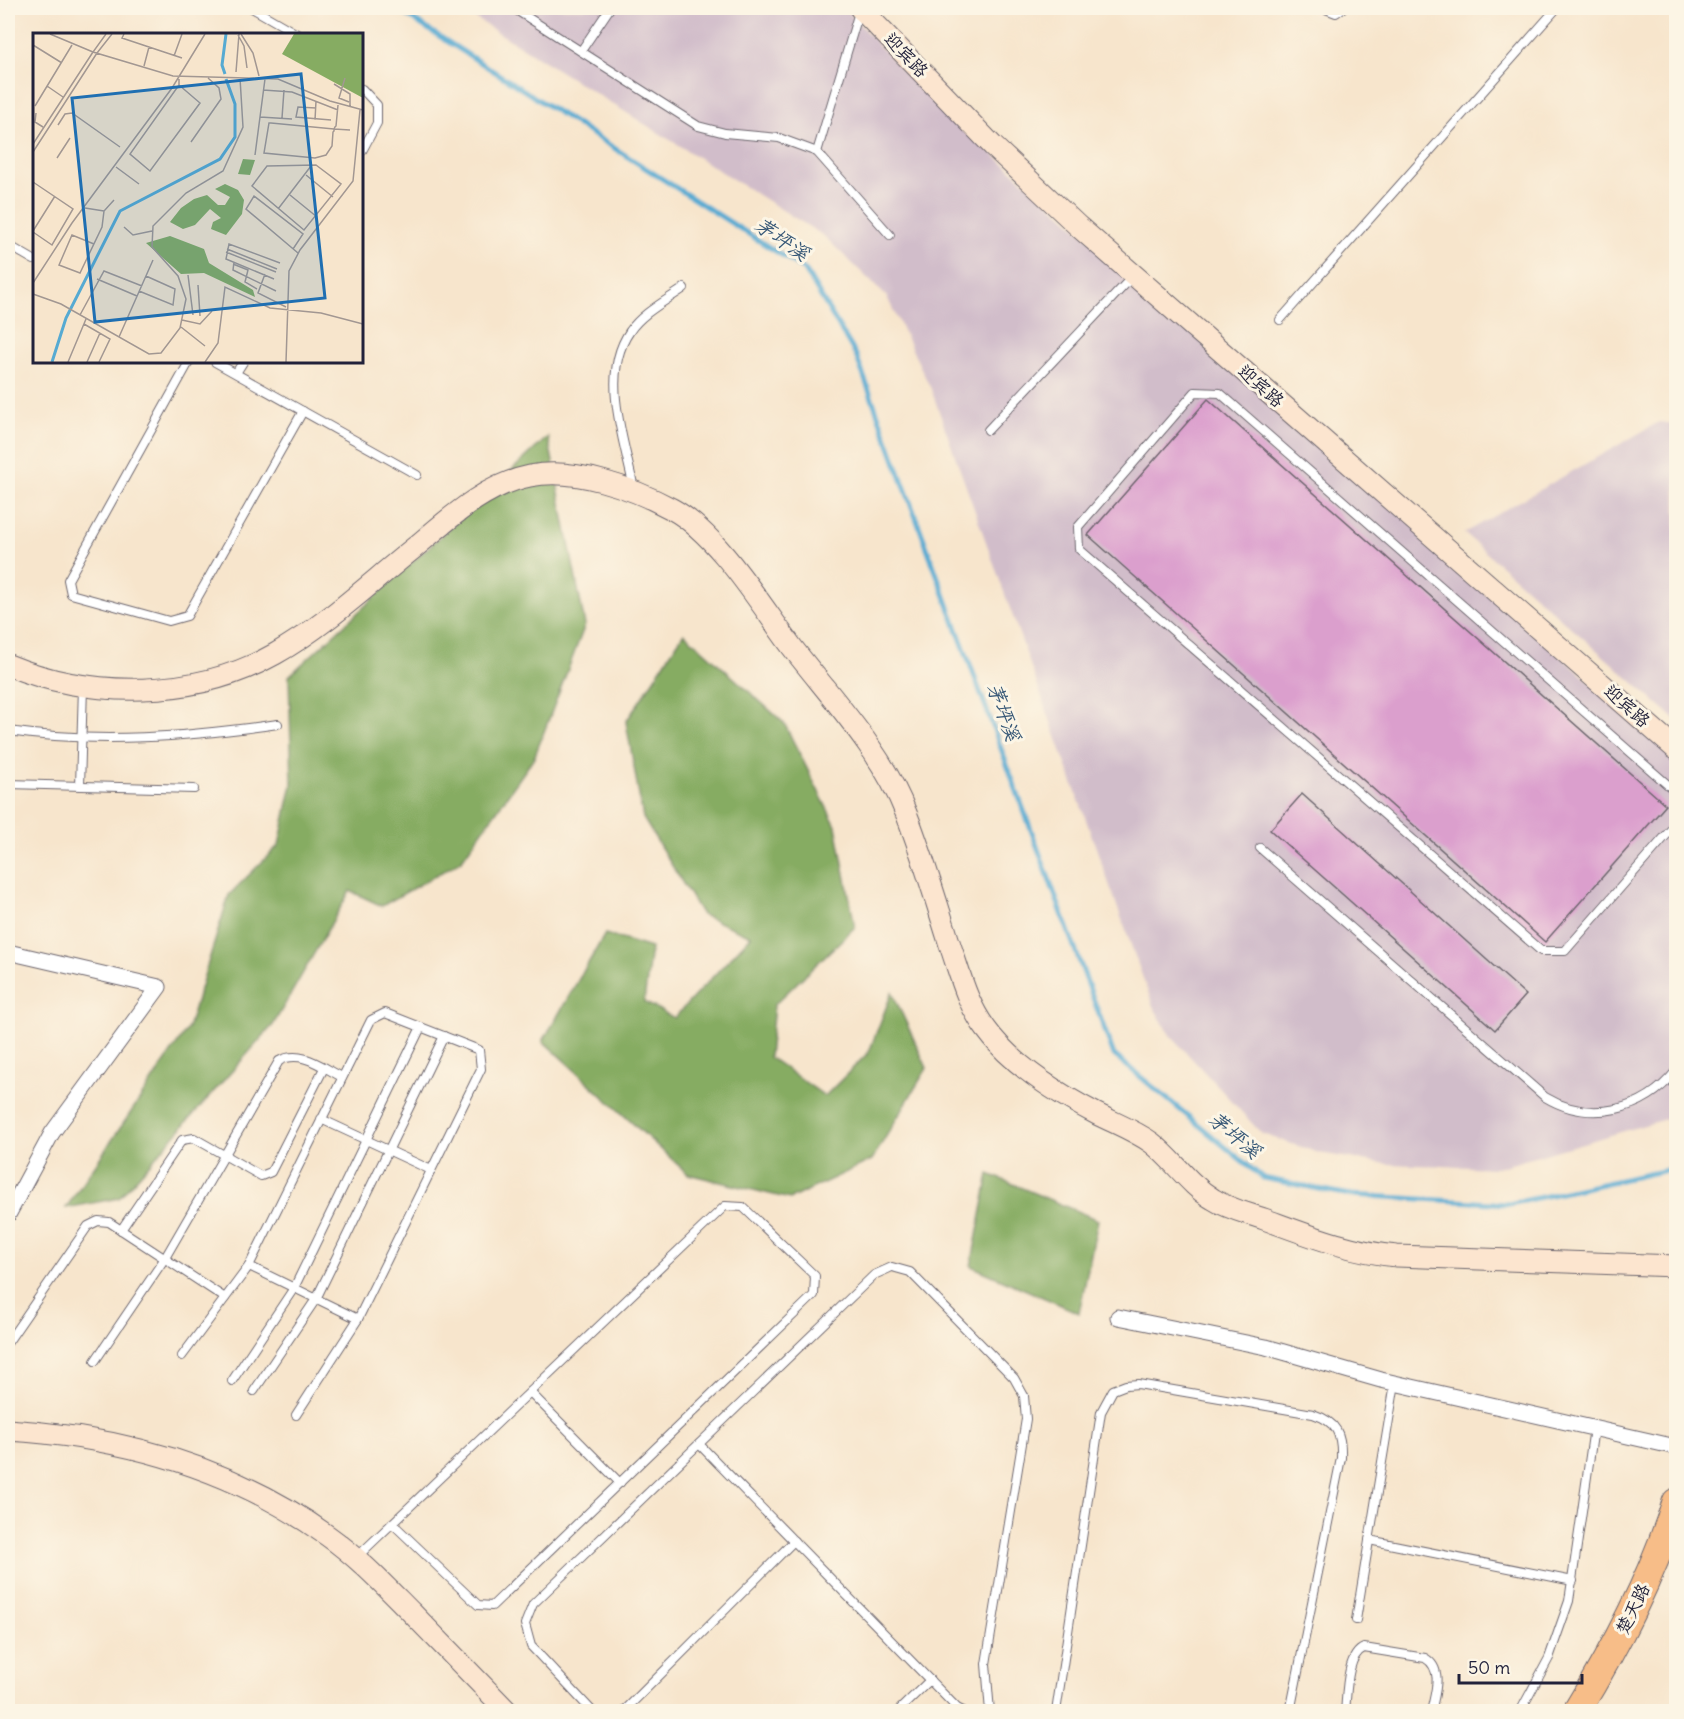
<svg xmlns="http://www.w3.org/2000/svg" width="1684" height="1719" font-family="Delius,'LXGW WenKai TC',sans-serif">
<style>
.industrial{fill:#d1bdca}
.forest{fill:#86ac62;stroke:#54674e;stroke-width:1.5}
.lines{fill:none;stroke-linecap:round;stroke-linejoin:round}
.stream{stroke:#56aad2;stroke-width:5}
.building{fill:#db9fcd}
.lane-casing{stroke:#6d666e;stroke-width:10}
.street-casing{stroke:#6d666e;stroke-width:17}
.secondary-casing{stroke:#6d666e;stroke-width:23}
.highway-casing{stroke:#6d666e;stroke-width:29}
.lane{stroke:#fff;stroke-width:8}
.street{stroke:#fff;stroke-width:15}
.secondary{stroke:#fce5cf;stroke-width:21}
.highway{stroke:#f7bd88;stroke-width:27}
.labels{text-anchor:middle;stroke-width:6;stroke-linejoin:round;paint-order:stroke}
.street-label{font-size:18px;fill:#22223b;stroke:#fcf5e5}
.water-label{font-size:20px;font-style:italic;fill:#375877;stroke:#fcf5e5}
.inset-river{fill:none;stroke:#56aad2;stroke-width:3}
.inset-road{fill:none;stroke:#a29792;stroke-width:1.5}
.view{fill:#1f6fb2;fill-opacity:0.15;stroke:#1f6fb2;stroke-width:3}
.inset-edge{fill:none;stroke:#22223b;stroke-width:3}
</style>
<rect width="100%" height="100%" fill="#fcf5e5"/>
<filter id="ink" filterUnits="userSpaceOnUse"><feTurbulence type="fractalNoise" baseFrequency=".0167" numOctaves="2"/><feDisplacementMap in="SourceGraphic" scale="12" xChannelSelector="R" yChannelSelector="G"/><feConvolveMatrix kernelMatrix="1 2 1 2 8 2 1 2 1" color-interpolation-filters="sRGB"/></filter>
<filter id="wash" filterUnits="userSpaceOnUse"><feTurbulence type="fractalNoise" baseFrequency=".008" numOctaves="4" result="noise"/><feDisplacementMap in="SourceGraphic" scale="24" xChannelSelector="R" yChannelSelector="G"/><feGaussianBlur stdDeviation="1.35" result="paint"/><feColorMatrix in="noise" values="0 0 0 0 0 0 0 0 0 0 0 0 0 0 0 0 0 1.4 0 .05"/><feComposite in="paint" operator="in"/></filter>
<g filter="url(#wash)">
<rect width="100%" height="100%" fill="#f7e5cc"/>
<!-- industrial -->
<g class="industrial">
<path d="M 459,8 L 845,8 L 913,83 L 1676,758 L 1676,1116 L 1497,1168 L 1387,1164 L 1319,1153 L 1262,1134 L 1170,1035 L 1153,1006 L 931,389 L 887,297 L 824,236 Z"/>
<path d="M 1659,422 L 1676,424 L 1676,720 L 1464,533 Z"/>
</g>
<!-- forest -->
<g class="forest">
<path d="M 548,437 L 585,625 L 534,758 L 461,861 L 382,906 L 350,891 L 273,1025 L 119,1198 L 66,1208 L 188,1028 L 229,895 L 279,845 L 292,784 L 289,676 Z"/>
<path d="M 684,633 L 784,723 L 836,826 L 855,927 L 774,1005 L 769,1057 L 825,1096 L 869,1052 L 892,992 L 927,1068 L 872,1160 L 790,1199 L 688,1174 L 543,1041 L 605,934 L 651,948 L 644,1002 L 674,1018 L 751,936 L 702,915 L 643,818 L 626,722 Z"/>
<path d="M 989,1174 L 1098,1220 L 1079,1313 L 971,1266 Z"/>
</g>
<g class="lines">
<!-- stream -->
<path class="stream" d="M 395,8 L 805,270 L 856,355 L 1114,1055 L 1263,1178 L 1350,1195 L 1509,1204 L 1676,1168"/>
</g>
<g id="blocks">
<!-- building -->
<g class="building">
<path d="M 1208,399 L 1666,805 L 1545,942 L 1088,535 Z"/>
<path d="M 1302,794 L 1526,995 L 1495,1030 L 1270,830 Z"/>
</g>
</g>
</g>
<g filter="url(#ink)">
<use href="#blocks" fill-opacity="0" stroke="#6d666e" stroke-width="1.5"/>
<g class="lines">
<!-- lane casing -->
<g class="lane-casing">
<g id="lane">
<path d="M 252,8 L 297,34"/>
<path d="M 513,8 L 698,126 L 725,133 L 779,138 L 817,152 L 890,235"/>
<path d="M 1323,8 L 1336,13 L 1343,8"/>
<path d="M 581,51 L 610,8"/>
<path d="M 362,89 L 377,105 L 377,123 L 362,151"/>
<path d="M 817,152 L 859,12"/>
<path d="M 8,245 L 34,260"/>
<path d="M 1280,320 L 1557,8"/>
<path d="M 189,362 L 68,580 L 71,594 L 169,621 L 187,616 L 303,411"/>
<path d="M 215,362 L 417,475"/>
<path d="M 236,373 L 243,362"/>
<path d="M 988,430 L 1133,276"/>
<path d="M 634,489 C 625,442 599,375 630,331 C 642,313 666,301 684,288"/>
<path d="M 8,731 C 98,744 188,737 278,724"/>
<path d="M 8,784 L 194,789"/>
<path d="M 80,786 L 83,687"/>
<path d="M 1676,792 L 1220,393 L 1195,392 L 1078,527 L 1079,549 L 1541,951 L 1565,951 L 1676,824"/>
<path d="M 1260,848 L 1545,1097 C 1590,1124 1644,1111 1676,1071"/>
<path d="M 321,1119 L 431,1170"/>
<path d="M 121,1230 L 182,1140 L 194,1138 L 261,1176 L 271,1172 L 324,1068"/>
<path d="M 249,1266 L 358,1319"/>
<path d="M 8,1342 L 88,1226 L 98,1221 L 109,1222 L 225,1298"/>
<path d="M 182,1356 L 249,1266 L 371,1020 L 385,1013 L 479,1050 L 481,1069 L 358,1319 L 296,1415"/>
<path d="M 95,1361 L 165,1258 L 279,1061 C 301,1049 322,1067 342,1077"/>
<path d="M 232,1381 L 294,1288 L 421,1027"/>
<path d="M 254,1391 L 316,1299 L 444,1036"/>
<path d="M 530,1392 L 620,1483"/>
<path d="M 699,1444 L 957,1708 L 965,1712"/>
<path d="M 1369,1540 L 1573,1581"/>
<path d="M 358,1556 L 725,1206 L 743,1207 L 815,1276 L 814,1295 L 492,1606 L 478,1605 L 392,1523"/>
<path d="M 1356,1620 L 1395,1383"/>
<path d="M 593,1712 L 531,1646 L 525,1624 L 533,1604 L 874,1275 L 892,1267 L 910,1272 L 1014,1378 L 1024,1396 L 1026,1419 L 986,1664 L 990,1712"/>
<path d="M 623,1712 L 794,1541"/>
<path d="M 897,1712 L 930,1680"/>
<path d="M 1056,1712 L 1101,1412 L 1113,1390 L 1126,1385 L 1138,1384 L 1313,1414 C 1337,1422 1342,1434 1341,1458 L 1290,1712"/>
<path d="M 1345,1712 C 1347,1695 1346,1655 1364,1648 L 1425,1658 C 1444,1669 1435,1693 1431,1712"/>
<path d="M 1520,1712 L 1549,1658 L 1569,1601 L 1594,1428"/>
</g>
</g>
<!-- street casing -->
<g class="street-casing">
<g id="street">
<path d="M 8,952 L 159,987 L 52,1133 L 8,1215"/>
<path d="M 1118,1317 L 1266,1347 L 1381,1380 L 1676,1447"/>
</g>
</g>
<!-- secondary casing -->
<g class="secondary-casing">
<g id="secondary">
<path d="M 860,8 L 993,146 L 1079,227 L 1676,749"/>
<path d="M 8,665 C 91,699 196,699 275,654 C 325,626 369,584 414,548 C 449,519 484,485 530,476 C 575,467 633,488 672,509 C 718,534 760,604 792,647 C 832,699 882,751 906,813 C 923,856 936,901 950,945 C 960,974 967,1004 986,1029 C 1011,1064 1057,1093 1095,1113 C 1114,1123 1134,1130 1152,1143 C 1174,1160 1189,1185 1213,1199 C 1228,1209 1247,1213 1264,1219 C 1308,1235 1350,1252 1397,1256 L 1676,1266"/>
<path d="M 8,1430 C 122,1437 234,1468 328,1536 C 359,1558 385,1586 412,1613 C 444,1646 476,1679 508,1712"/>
</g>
</g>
<!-- highway casing -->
<g class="highway-casing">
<path id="highway" d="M 1576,1712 C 1617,1645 1653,1576 1676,1502"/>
</g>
<!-- lane -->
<use href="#lane" class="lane"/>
<!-- street -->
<use href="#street" class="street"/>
<!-- secondary -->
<use href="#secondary" class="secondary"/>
<!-- highway -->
<use href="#highway" class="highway"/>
</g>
</g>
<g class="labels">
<!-- street labels -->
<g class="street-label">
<text transform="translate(906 55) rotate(46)" y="6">迎宾路</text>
<text transform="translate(1261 386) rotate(41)" y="6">迎宾路</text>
<text transform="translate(1627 706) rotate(41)" y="6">迎宾路</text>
<text transform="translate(1633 1609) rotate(-64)" y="6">楚天路</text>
</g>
<!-- water labels -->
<g class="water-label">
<text transform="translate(782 239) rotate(34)" y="7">茅坪溪</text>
<text transform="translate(1004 712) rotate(70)" y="7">茅坪溪</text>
<text transform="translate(1235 1135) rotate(40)" y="7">茅坪溪</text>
</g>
</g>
<!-- overview -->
<g transform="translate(33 33)">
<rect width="330" height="330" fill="#f7e5cc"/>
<path d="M 261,1 L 330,1 L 330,65 L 249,21 ZM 210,126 L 222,127 L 217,142 L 205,141 ZM 192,151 L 205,157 L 211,167 L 209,181 L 193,202 L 178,196 L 180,189 L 188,185 L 177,176 L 162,192 L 150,196 L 137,189 L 148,175 L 161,166 L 174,162 L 185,172 L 192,172 L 197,164 L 182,156 ZM 137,203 L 171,216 L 176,230 L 220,257 L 222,264 L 171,240 L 148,241 L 113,210 Z" fill="#86ac62"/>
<path class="inset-river" d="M 192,41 L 189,32 L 193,1M 19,329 L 33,285 L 87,178 L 187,126 L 202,104 L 202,71 L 193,46"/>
<path class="inset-road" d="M 17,1 L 60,19M 73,1 L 60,19 L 140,43 L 245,46 L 297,68 L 330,77M 91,1 L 89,5 L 149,25M 208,1 L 220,20 L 226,43M 205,2 L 211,13 L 214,35M 0,12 L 29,30M 64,20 L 79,1M 141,23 L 149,1M 111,33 L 116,14M 203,39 L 206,1M 312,45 L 306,65 L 316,69M 301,51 L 317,61 L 317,73M 146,52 L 167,70 L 117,138 L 97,121 L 146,52 L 146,46M 14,53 L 30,64M 230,57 L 259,59 L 305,77M 305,72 L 303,93 L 302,94 L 301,96 L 301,98 L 300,99 L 299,113 L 293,122 L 282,125 L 231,120 L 236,90 L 238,90 L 301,96 L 317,97M 2,73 L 39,12M 283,75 L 265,74 L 263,84 L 298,87M 3,80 L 2,89 L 10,94M 227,84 L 259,86M 249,85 L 251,57M 282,87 L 283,68M 25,92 L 32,81 L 39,80 L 87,114M 158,109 L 188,66 L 186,55 L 175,45M 0,111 L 60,19M 0,119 L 64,20M 222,122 L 232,46M 24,125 L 37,105M 283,132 L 308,151 L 271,197 L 219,153 L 234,133 ZM 83,134 L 106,151M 273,142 L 300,164M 0,149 L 40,176 L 19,212 L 0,199M 257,162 L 284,184M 52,175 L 71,178M 245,176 L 278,133M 91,194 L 100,202 L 119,198M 0,198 L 22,163M 61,211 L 39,202 L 26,232 L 47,240 L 69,194 L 71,178 L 81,167M 194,216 L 244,236M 260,216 L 270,201 L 221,163 L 213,176 L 265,220M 193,219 L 243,239M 201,229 L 200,237 L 243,258M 200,231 L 215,237 L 212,249 L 224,256M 232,241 L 225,260 L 253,274M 155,242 L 160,282M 64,246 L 104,263M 241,246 L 193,226 L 196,211 L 247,230M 0,250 L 39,190 L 139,55 L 172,1M 165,252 L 167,283M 106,258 L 140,272 L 142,256 L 113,243M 0,261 L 28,271 L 116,321 L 128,320 L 147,295 L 153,266 L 145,243 L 119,214 L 120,193 L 153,160 L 190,138 L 210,94 L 207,45M 47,282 L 71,238 L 109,253M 149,287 L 167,291 L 179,278M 51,291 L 77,306 L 66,329M 148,294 L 172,313M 86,304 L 120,227M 35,329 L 53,286M 54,329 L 67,300M 172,329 L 185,310 L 192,254 L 237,275 L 288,280 L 330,291M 253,329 L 256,238 L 267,217 L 320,148 L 327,77"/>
<path class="view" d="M 268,41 L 292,265 L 62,289 L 39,65 Z"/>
<rect width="330" height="330" class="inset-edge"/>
</g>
<!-- margin -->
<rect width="1684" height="1719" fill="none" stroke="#fcf5e5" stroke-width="30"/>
<!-- scale -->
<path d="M1459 1674v9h123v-9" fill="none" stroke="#22223b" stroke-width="3"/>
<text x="1468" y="1674" font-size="18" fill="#22223b" stroke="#fcf5e5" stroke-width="4.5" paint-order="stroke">50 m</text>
</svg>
